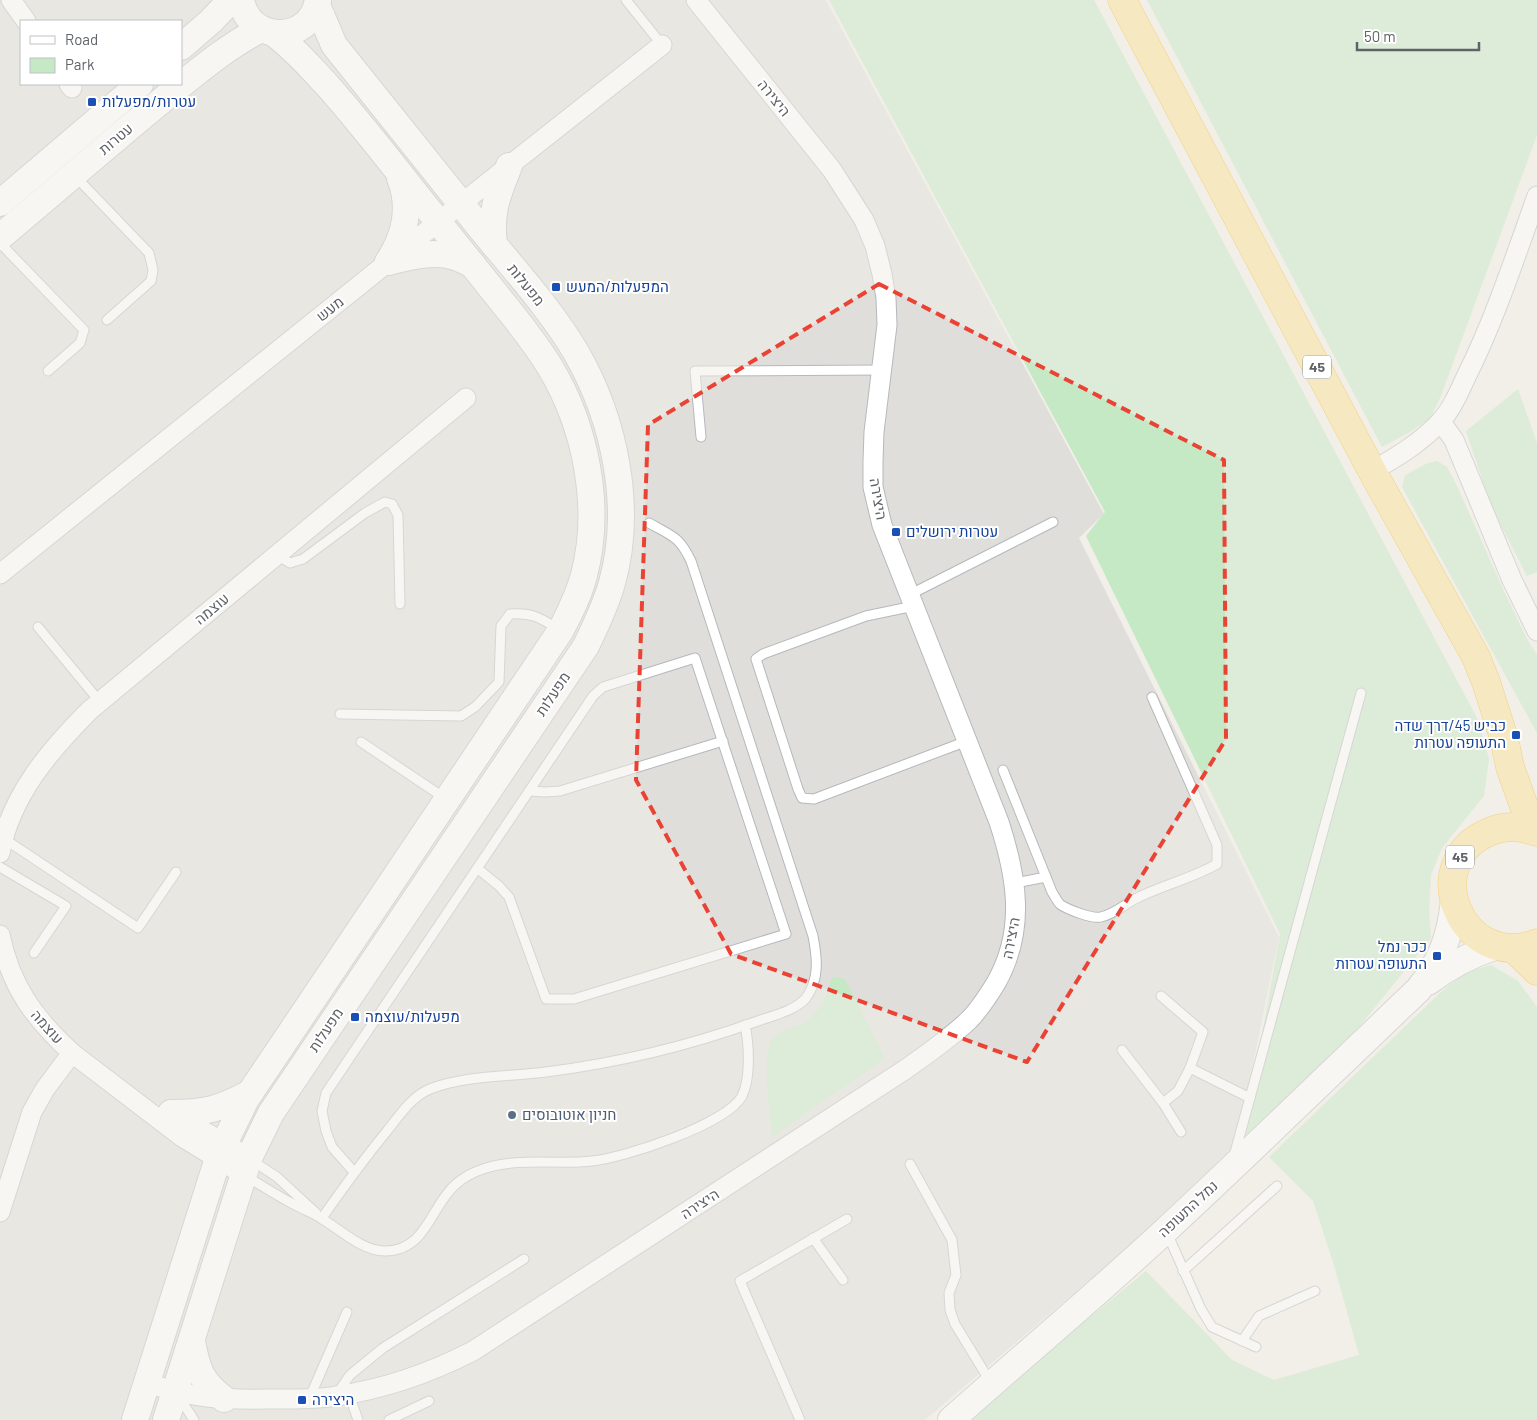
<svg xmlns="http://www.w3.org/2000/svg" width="1537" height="1420" font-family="Barlow,Heebo,sans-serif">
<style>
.industrial{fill:#e0deda;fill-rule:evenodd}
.green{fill:#c5e8c5}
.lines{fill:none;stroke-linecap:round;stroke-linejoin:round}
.lane-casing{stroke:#b5b8bc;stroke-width:11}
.street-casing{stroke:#b5b8bc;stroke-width:21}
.secondary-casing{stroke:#b6babf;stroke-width:28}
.highway-casing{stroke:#f9ab00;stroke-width:29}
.lane{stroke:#fff;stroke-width:9}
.street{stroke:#fff;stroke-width:19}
.secondary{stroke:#fff;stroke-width:26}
.highway{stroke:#fde293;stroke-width:28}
.marked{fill:none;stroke:#ea4335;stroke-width:4;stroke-dasharray:10 6;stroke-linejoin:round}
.transit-dot{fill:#1a4fb4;stroke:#fff;stroke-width:2}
.service-dot{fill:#5c6f8a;stroke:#fff;stroke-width:2}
.labels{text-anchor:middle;stroke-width:4;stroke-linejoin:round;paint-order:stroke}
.shield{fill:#fff;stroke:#8f9295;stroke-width:1}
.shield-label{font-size:14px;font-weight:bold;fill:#5f6368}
.street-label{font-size:15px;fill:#5f6368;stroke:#fff}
.transit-label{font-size:15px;fill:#164399;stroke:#fff;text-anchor:start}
.service-label{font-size:15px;fill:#4e5e75;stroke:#fff;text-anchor:start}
</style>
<rect width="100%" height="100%" fill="#f1efe8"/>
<!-- industrial -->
<path class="industrial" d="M 0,0 L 826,0 L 1104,514 L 1079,538 L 1279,937 L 1234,1157 L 925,1420 L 0,1420 ZM 21,21 L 181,21 L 181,84 L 21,84 Z"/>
<!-- green -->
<g class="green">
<path d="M 829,0 L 1094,0 L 1477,718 L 1489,759 L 1484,796 L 1442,848 L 1431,875 L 1429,910 L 1431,938 L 1325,1069 L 1241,1151 L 1280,934 L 1086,536 L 1105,512 Z"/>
<path d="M 1147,0 L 1537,0 L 1537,135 L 1441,396 L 1430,419 L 1408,433 L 1382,447 Z"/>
<path d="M 1518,389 L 1537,443 L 1537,572 L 1527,576 L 1491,506 L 1466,431 Z"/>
<path d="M 1437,461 L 1447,467 L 1457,486 L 1503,589 L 1527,639 L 1537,655 L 1537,733 L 1402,487 L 1405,475 L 1428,463 Z"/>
<path d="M 1491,965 L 1518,981 L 1537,1007 L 1537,1420 L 965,1420 L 1146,1271 L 1232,1360 L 1274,1380 L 1359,1355 L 1334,1265 L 1313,1201 L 1269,1157 L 1441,992 L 1466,972 Z"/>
<path d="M 832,977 L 845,979 L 885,1058 L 772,1137 C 770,1114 762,1059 771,1041 C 776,1031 792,1029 801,1024 C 819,1015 827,996 832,977 Z"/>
</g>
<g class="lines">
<!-- lane casing -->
<g class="lane-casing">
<g id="lane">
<path d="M 626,0 L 662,45"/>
<path d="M 75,176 L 149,253 L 153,270 L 151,281 L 107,320"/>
<path d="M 0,243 L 84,330 L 80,343 L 48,371"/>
<path d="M 701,437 L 695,371 L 882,370"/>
<path d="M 277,555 L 290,563 L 303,559 L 365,513 L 385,502 L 392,504 L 398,515 L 400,604"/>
<path d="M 909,595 L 1053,522"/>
<path d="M 914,606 L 866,616 L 763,654 L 756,659 L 798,789 L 802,798 L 814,799 L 967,741"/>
<path d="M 38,627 L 100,702"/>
<path d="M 340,714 L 461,716 L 475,707 L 499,682 L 501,626 L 510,614 C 531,612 541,618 558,629"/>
<path d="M 361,742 L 446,799"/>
<path d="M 1003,770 L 1052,892 C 1055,896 1057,902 1061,905 C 1069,910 1092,919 1101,917 C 1114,914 1124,905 1135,899 C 1162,885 1191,879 1217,864 L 1217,845 L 1152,697"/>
<path d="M 530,791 L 545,792 L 560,791 L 723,741"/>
<path d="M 3,838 L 138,928 L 176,872"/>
<path d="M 0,867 L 66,906 L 34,953"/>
<path d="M 1015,883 L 1046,877"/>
<path d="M 1161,996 L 1203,1032 L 1190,1068 L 1178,1091 L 1163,1103"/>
<path d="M 1122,1050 L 1163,1103 L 1181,1132"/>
<path d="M 1190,1068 L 1250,1098"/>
<path d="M 1234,1156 L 1361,693"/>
<path d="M 251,1160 L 277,1177 L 316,1213"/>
<path d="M 910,1164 L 952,1240 L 956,1275 L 949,1293 L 950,1310 L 955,1324 L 991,1383"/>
<path d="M 354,1172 L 332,1147 L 326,1131 L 322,1111 L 326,1093 C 415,961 504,828 593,696 L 603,687 L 695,658 L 786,934 L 574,999 L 546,999 L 509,897 L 499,886 L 477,868"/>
<path d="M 246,1176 C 262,1186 278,1196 295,1205 C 304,1210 314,1213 322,1219 C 341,1230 362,1251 385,1251 C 427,1251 431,1205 456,1184 C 464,1177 474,1172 483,1169 C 518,1157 556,1165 592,1161 C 624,1158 727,1124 742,1096 C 751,1078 749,1044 745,1025"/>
<path d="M 322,1218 C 343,1188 364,1159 387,1131 C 399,1116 412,1096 430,1089 C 466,1075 508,1077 546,1072 C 617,1063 688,1046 755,1022 C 771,1016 795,1011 806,998 C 820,979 817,957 813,936 L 691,561 C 679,536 672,536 649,523"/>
<path d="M 1167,1233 L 1201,1309 L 1212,1327 L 1256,1347"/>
<path d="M 813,1238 L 843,1280"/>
<path d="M 1183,1271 L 1277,1186"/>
<path d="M 1242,1341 L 1259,1316 L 1315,1291"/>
<path d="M 337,1394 L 350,1375 L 383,1348 L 524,1259"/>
<path d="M 349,1394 L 358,1420"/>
<path d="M 179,1397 L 194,1420"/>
<path d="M 309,1399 L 347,1312"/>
<path d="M 389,1420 L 429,1401"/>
<path d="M 800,1420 L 740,1281 L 847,1219"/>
</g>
</g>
<!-- street casing -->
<g class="street-casing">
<g id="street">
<path d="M 11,0 L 26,21"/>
<path d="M 69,84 L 72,88"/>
<path d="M 1441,422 L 1454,440 L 1512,580 L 1537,631"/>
<path d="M 1372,471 C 1397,457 1420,443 1440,422 C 1452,409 1459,392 1466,377 C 1495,319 1515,257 1537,196"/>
<path d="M 0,574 L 438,222 L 662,45"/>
<path d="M 0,853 C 11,795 50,750 90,710 L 466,398"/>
<path d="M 0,935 C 11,987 34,1018 72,1053 L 182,1137 L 244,1175"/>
<path d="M 173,1113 L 249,1158"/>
<path d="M 0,1212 L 32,1112 L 45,1089 L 72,1053"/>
<path d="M 148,1383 C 192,1398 221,1400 268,1399 C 290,1399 314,1400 336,1396 C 385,1389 430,1373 473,1351 L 906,1069 C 927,1054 949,1039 969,1020 C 979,1010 988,996 996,983 C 1026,930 1017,877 999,822 L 882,525 L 873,487 L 873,461 L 874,432 L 887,325 L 886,298 L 882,274 L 875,246 L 864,220 L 832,170 L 696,0"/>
</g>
</g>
<!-- secondary casing -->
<g class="secondary-casing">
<g id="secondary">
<path d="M 241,0 C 249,44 311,44 318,0"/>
<path d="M 181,47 L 211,21 L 231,0"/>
<path d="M 0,203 L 140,84"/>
<path d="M 0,237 C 55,191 110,143 166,97 C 196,73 226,47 261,29"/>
<path d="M 494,245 C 490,212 497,196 509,166"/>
<path d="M 388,262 C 405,236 412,208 400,178"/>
<path d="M 388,262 C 409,257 434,250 455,257 C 461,259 467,262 473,265"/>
<path d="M 1428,982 C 1449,966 1472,954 1497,946"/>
<path d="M 171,1113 C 205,1113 220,1109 250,1093"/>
<path d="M 192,1341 C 197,1369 201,1382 224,1399"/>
<path d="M 135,1420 L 220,1152 L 246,1099 L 561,630 C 570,612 579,595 584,575 C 602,507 586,427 550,367 C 533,339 512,314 491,288 C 466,257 441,225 416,194 C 387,157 358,120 327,85 C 310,67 294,48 273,33"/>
<path d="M 166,1420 L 249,1158 L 271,1113 L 586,646 C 596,625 606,605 612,583 C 633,508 615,421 577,354 C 551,309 511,266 478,225 C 430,165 382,105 334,45 L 317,5"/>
<path d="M 951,1420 C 1023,1356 1096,1295 1166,1230 C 1251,1151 1334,1070 1418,990 C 1441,962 1450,937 1454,901"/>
</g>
</g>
<!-- highway casing -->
<g class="highway-casing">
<g id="highway">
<path d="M 1122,0 L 1372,471 L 1476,657 L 1486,682 L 1504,738 L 1510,767 L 1533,831"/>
<path d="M 1537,832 C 1521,826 1505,825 1489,832 C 1417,862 1461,972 1537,943"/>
<path d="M 1513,948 L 1537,971"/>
</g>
</g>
<!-- lane -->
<use href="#lane" class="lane"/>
<!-- street -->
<use href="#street" class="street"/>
<!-- secondary -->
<use href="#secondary" class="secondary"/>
<!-- highway -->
<use href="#highway" class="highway"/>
</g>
<!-- marked area -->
<path d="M0 0H1537V1420H0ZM 879,284 L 1224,460 L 1226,739 L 1027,1062 L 731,954 L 636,780 L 648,425 Z" fill="#f1efe8" fill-opacity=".55" fill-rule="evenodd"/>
<path class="marked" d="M 879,284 L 1224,460 L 1226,739 L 1027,1062 L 731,954 L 636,780 L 648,425 Z"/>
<!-- markers -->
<g class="transit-dot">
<rect x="87" y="97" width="10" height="10" rx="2.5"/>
<rect x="551" y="282" width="10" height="10" rx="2.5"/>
<rect x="891" y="527" width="10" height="10" rx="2.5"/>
<rect x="1511" y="730" width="10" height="10" rx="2.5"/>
<rect x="1432" y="951" width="10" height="10" rx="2.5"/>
<rect x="350" y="1012" width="10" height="10" rx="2.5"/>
<rect x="297" y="1395" width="10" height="10" rx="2.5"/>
</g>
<circle class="service-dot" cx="512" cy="1115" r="5"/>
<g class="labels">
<!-- shield labels -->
<g class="shield">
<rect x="1303" y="355.5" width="28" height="23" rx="4"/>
<rect x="1446" y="845.5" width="28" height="23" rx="4"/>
</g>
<g class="shield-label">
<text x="1317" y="372">45</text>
<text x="1460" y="862">45</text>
</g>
<!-- street labels -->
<g class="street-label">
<text transform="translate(774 98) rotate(51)" y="5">היצירה</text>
<text transform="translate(116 139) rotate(-40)" y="5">עטרות</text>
<text transform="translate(526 285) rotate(51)" y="5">מפעלות</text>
<text transform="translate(330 309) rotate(-39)" y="5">מעש</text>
<text transform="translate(878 499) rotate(80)" y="5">היצירה</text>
<text transform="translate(212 609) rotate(-40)" y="5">עוצמה</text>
<text transform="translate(553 694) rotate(-56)" y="5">מפעלות</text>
<text transform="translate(1011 938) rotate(-79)" y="5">היצירה</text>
<text transform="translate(47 1027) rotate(48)" y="5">עוצמה</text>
<text transform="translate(326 1030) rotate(-56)" y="5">מפעלות</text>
<text transform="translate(700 1204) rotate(-33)" y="5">היצירה</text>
<text transform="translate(1188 1209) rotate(-43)" y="5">נמל התעופה</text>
</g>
<!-- transit labels -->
<g class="transit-label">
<text x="102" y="107">עטרות/מפעלות</text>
<text x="566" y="292">המפעלות/המעש</text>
<text x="906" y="537">עטרות ירושלים</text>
<text x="1506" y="731" text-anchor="end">כביש 45/דרך שדה<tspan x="1506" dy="17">התעופה עטרות</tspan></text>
<text x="1427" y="952" text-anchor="end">ככר נמל<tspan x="1427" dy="17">התעופה עטרות</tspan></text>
<text x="365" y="1022">מפעלות/עוצמה</text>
<text x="312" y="1405">היצירה</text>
</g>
<!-- service labels -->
<g class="service-label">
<text x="522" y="1120">חניון אוטובוסים</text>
</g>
</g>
<!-- legend -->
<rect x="20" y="20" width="162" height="65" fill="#ffffff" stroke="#bfc1c3"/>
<rect x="30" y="36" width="25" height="8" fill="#ffffff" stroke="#bfc1c3"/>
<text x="65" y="45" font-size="15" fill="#5f6368">Road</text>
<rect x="30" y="58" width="25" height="15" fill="#c5e8c5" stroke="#bfc1c3"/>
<text x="65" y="70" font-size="15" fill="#5f6368">Park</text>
<!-- scale -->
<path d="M1357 42v8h122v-8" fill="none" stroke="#5f6368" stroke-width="2.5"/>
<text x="1364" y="42" font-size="15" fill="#5f6368" stroke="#ffffff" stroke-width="4" paint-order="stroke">50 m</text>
</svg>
